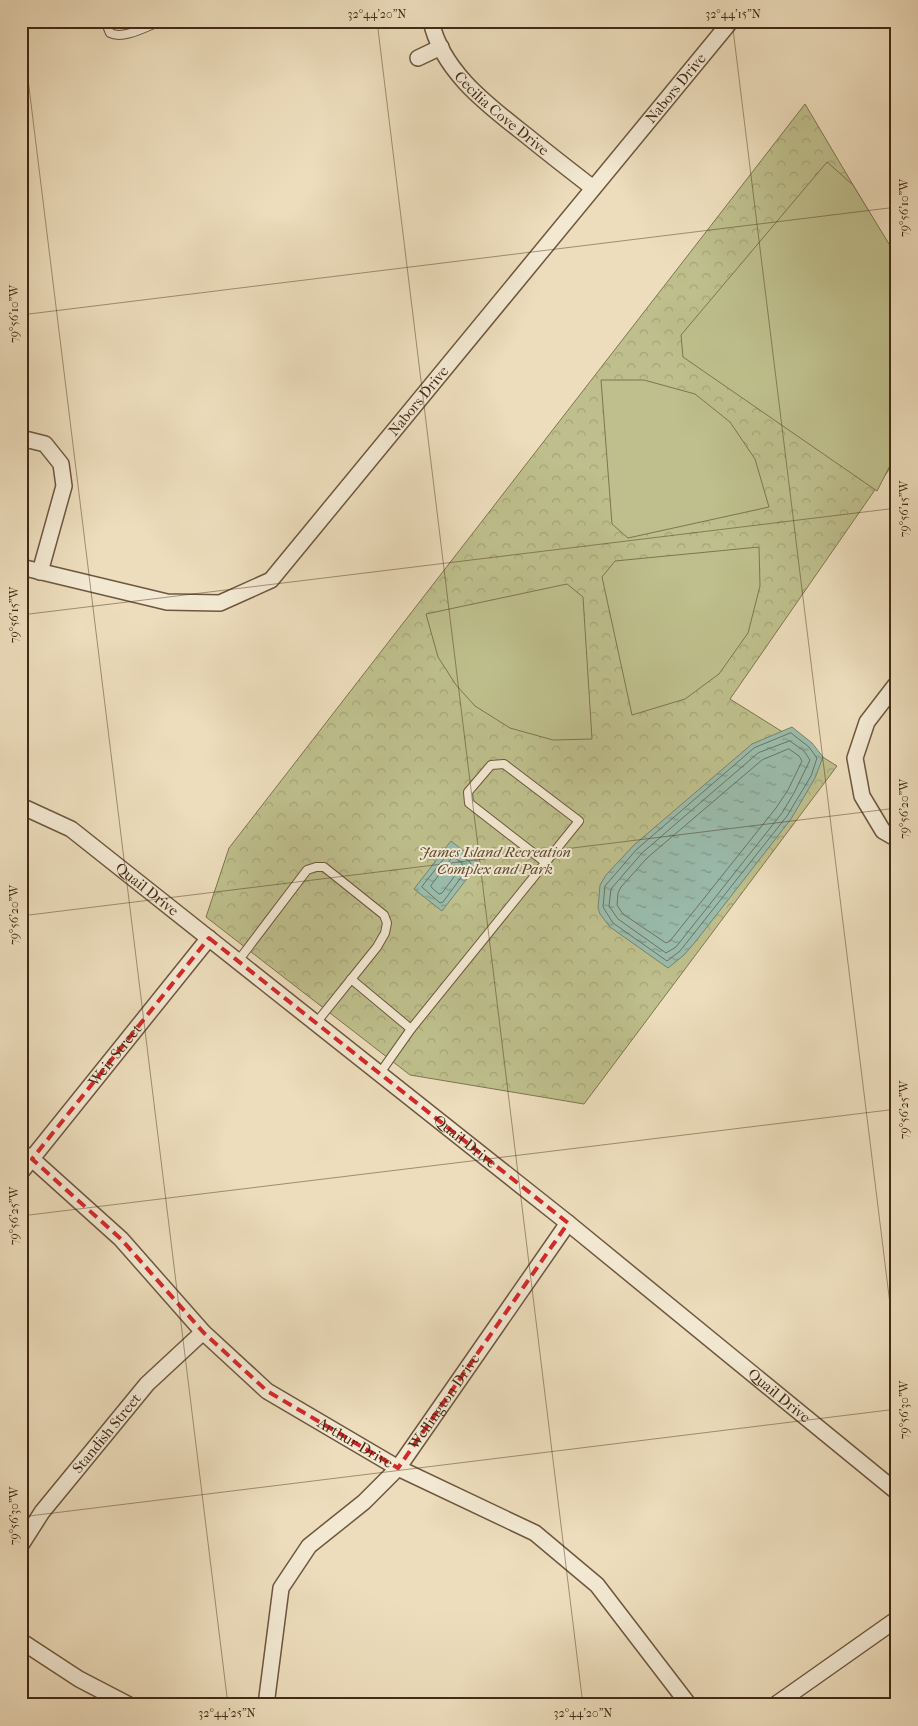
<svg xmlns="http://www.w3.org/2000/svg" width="918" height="1726" font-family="'IM FELL French Canon',serif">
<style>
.park{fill:url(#park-crowns);stroke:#807450}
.pitch{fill:#bebf8c;stroke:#807450}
.water{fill:url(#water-ripples);stroke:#778270}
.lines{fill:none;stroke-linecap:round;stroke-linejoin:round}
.shore{stroke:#6e7360;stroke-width:1}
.lane-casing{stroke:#6e573f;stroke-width:10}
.street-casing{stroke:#6e573f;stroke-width:18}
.lane{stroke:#f3e9d3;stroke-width:8}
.street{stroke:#f3e9d3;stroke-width:15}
.marked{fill:none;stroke:#d62828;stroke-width:4;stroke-dasharray:10 6;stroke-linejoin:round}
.ticks{fill:none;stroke:#432a15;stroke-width:1;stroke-opacity:0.45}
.labels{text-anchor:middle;stroke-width:4;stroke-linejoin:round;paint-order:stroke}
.street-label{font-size:15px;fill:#432a15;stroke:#f3e9d3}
.park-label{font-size:15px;font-style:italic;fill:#5c482d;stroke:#f3e9d3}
.neatline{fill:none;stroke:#432a15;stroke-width:2}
.ticks-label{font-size:12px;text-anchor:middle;fill:#432a15}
</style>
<defs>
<pattern id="park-crowns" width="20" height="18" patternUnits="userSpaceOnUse" patternTransform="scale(1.25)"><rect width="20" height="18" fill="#bebf8c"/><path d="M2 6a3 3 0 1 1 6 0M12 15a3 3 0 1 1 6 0" fill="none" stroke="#a4a478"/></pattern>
<pattern id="water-ripples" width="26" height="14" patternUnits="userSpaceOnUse" patternTransform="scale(1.25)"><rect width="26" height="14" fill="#9abcac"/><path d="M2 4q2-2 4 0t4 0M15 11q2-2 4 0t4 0" fill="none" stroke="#7f998b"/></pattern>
</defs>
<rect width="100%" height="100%" fill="#edddbc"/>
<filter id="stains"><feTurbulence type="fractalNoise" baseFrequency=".004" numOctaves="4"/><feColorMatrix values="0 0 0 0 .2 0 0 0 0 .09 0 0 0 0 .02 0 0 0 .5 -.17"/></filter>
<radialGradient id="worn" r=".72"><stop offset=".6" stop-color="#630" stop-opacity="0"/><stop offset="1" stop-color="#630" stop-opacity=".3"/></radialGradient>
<!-- park -->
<path class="park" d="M 805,104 L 897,259 L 897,458 L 730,699 L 837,766 L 584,1104 L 410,1075 L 206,917 L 229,848 Z"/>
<!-- pitch -->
<g class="pitch">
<path d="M 827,162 L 853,185 L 897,257 L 897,452 L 877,491 L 683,357 L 681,335 Z"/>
<path d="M 601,380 L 644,380 L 695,394 L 730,422 L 755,459 L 769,507 L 628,538 L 612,524 Z"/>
<path d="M 759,547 L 760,586 L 748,633 L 719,674 L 685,699 L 632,715 L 602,577 L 615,561 Z"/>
<path d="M 567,584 L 583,597 L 592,739 L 553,740 L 510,728 L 475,706 L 456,685 L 438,657 L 426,614 Z"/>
</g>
<!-- water -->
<g class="water">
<path d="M 792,727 L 812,743 L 823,757 L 815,778 L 791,819 L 696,941 L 684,955 L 668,968 L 610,927 L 600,914 L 598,908 L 600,885 L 606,875 L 634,845 L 752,744 Z"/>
<path d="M 451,841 L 479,863 L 442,911 L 414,889 Z"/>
</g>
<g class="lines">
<!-- shore -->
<g class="shore">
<path d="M 791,733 L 809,747 L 817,758 L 811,776 L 787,816 L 680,951 L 667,961 L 613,923 L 603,907 L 605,886 L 637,849 L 754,748 Z"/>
<path d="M 790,741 L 804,751 L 810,760 L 794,793 L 782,813 L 676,947 L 666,953 L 618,919 L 609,906 L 611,889 L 642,853 L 758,753 Z"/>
<path d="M 789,749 L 799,756 L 802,761 L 788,790 L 776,808 L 670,941 L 666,943 L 623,914 L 617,905 L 618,893 L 621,887 L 647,858 L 762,760 Z"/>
<path d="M 452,849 L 470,862 L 471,864 L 443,902 L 440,903 L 422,887 Z"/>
<path d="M 452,858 L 455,858 L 462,863 L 462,866 L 442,893 L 439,894 L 432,888 L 431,886 Z"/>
</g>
<!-- lane casing -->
<g class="lane-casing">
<g id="lane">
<path d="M 105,21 L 110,33 C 124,40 147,26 161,21"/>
<path d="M 238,961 L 307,870 L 316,867 L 324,867 L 384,915 L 387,923 L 385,933 L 377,947 L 316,1023"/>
<path d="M 351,979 L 411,1029 L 380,1073"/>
<path d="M 411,1029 L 579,821 L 504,764 L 491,765 L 468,792 L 469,803 L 545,862"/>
</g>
</g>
<!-- street casing -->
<g class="street-casing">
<g id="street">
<path id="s1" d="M 431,21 C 442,72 489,106 527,136 C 549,154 571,171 593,188"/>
<path d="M 418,58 L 441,47"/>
<path d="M 21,438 L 45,444 L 61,464 L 64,486 L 40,572"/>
<path id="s2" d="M 21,567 L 167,602 L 220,603 L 271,580 L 731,21"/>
<path d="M 897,683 L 867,722 L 855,758 L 862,796 L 883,831 L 897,839"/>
<path id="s3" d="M 21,806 L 71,829 L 568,1223 L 897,1492"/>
<path id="s4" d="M 21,1152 L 32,1159 L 121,1239 L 203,1332 L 267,1391 L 398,1468 L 535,1533 L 597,1585 L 689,1705"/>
<path id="s5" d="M 21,1172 L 209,938"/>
<path id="s6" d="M 21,1545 L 42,1512 L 147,1384 L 203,1332"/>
<path d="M 21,1641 L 79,1679 L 129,1705"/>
<path id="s7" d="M 266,1705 L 281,1588 L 309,1546 L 364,1502 L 398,1468 L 568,1223"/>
<path d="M 775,1705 L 897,1619"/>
</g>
</g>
<!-- lane -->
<use href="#lane" class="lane"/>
<!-- street -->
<use href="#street" class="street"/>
</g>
<!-- marked area -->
<path class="marked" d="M 209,938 L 568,1223 L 398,1468 L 267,1391 L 203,1332 L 121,1239 L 32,1159 Z"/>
<!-- ticks -->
<path class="ticks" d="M 377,21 L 583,1705M 732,21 L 897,1361M 21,22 L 228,1705M 21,315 L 897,207M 21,615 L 897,508M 21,916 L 897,808M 21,1216 L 897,1109M 21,1517 L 897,1409"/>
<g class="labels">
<!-- street labels -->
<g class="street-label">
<text dy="5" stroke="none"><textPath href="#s2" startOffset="896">Nabors Drive</textPath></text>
<text dy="5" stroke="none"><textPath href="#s1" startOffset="119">Cecilia Cove Drive</textPath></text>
<text dy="5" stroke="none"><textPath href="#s2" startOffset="491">Nabors Drive</textPath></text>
<text dy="5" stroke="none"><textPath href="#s3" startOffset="152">Quail Drive</textPath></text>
<text dy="5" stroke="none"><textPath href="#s5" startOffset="150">Weir Street</textPath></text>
<text dy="5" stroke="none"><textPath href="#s3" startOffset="558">Quail Drive</textPath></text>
<text dy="5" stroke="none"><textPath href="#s3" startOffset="962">Quail Drive</textPath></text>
<text dy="5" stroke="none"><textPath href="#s7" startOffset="368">Wellington Drive</textPath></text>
<text dy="5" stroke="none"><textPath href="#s6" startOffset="141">Standish Street</textPath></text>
<text dy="5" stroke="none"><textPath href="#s4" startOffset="446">Arthur Drive</textPath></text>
</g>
<!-- park labels -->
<g class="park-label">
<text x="495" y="857">James Island Recreation<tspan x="495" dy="17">Complex and Park</tspan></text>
</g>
</g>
<!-- margin -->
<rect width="918" height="1726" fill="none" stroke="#edddbc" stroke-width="55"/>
<rect x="28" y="28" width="862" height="1670" class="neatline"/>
<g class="ticks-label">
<text x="377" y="18">32°44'20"N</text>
<text x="733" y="18">32°44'15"N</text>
<text transform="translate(904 208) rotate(-90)" y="4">79°56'10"W</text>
<text transform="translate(14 314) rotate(-90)" y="4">79°56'10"W</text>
<text transform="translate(904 509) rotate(-90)" y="4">79°56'15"W</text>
<text transform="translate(14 615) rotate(-90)" y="4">79°56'15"W</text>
<text transform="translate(904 809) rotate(-90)" y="4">79°56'20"W</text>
<text transform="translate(14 915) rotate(-90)" y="4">79°56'20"W</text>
<text transform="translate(904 1110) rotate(-90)" y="4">79°56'25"W</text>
<text transform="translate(14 1216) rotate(-90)" y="4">79°56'25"W</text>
<text transform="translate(904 1410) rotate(-90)" y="4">79°56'30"W</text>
<text transform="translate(14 1516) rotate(-90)" y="4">79°56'30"W</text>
<text x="227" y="1717">32°44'25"N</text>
<text x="583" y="1717">32°44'20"N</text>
</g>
<rect width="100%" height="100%" filter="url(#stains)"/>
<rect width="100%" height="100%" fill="url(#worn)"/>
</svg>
